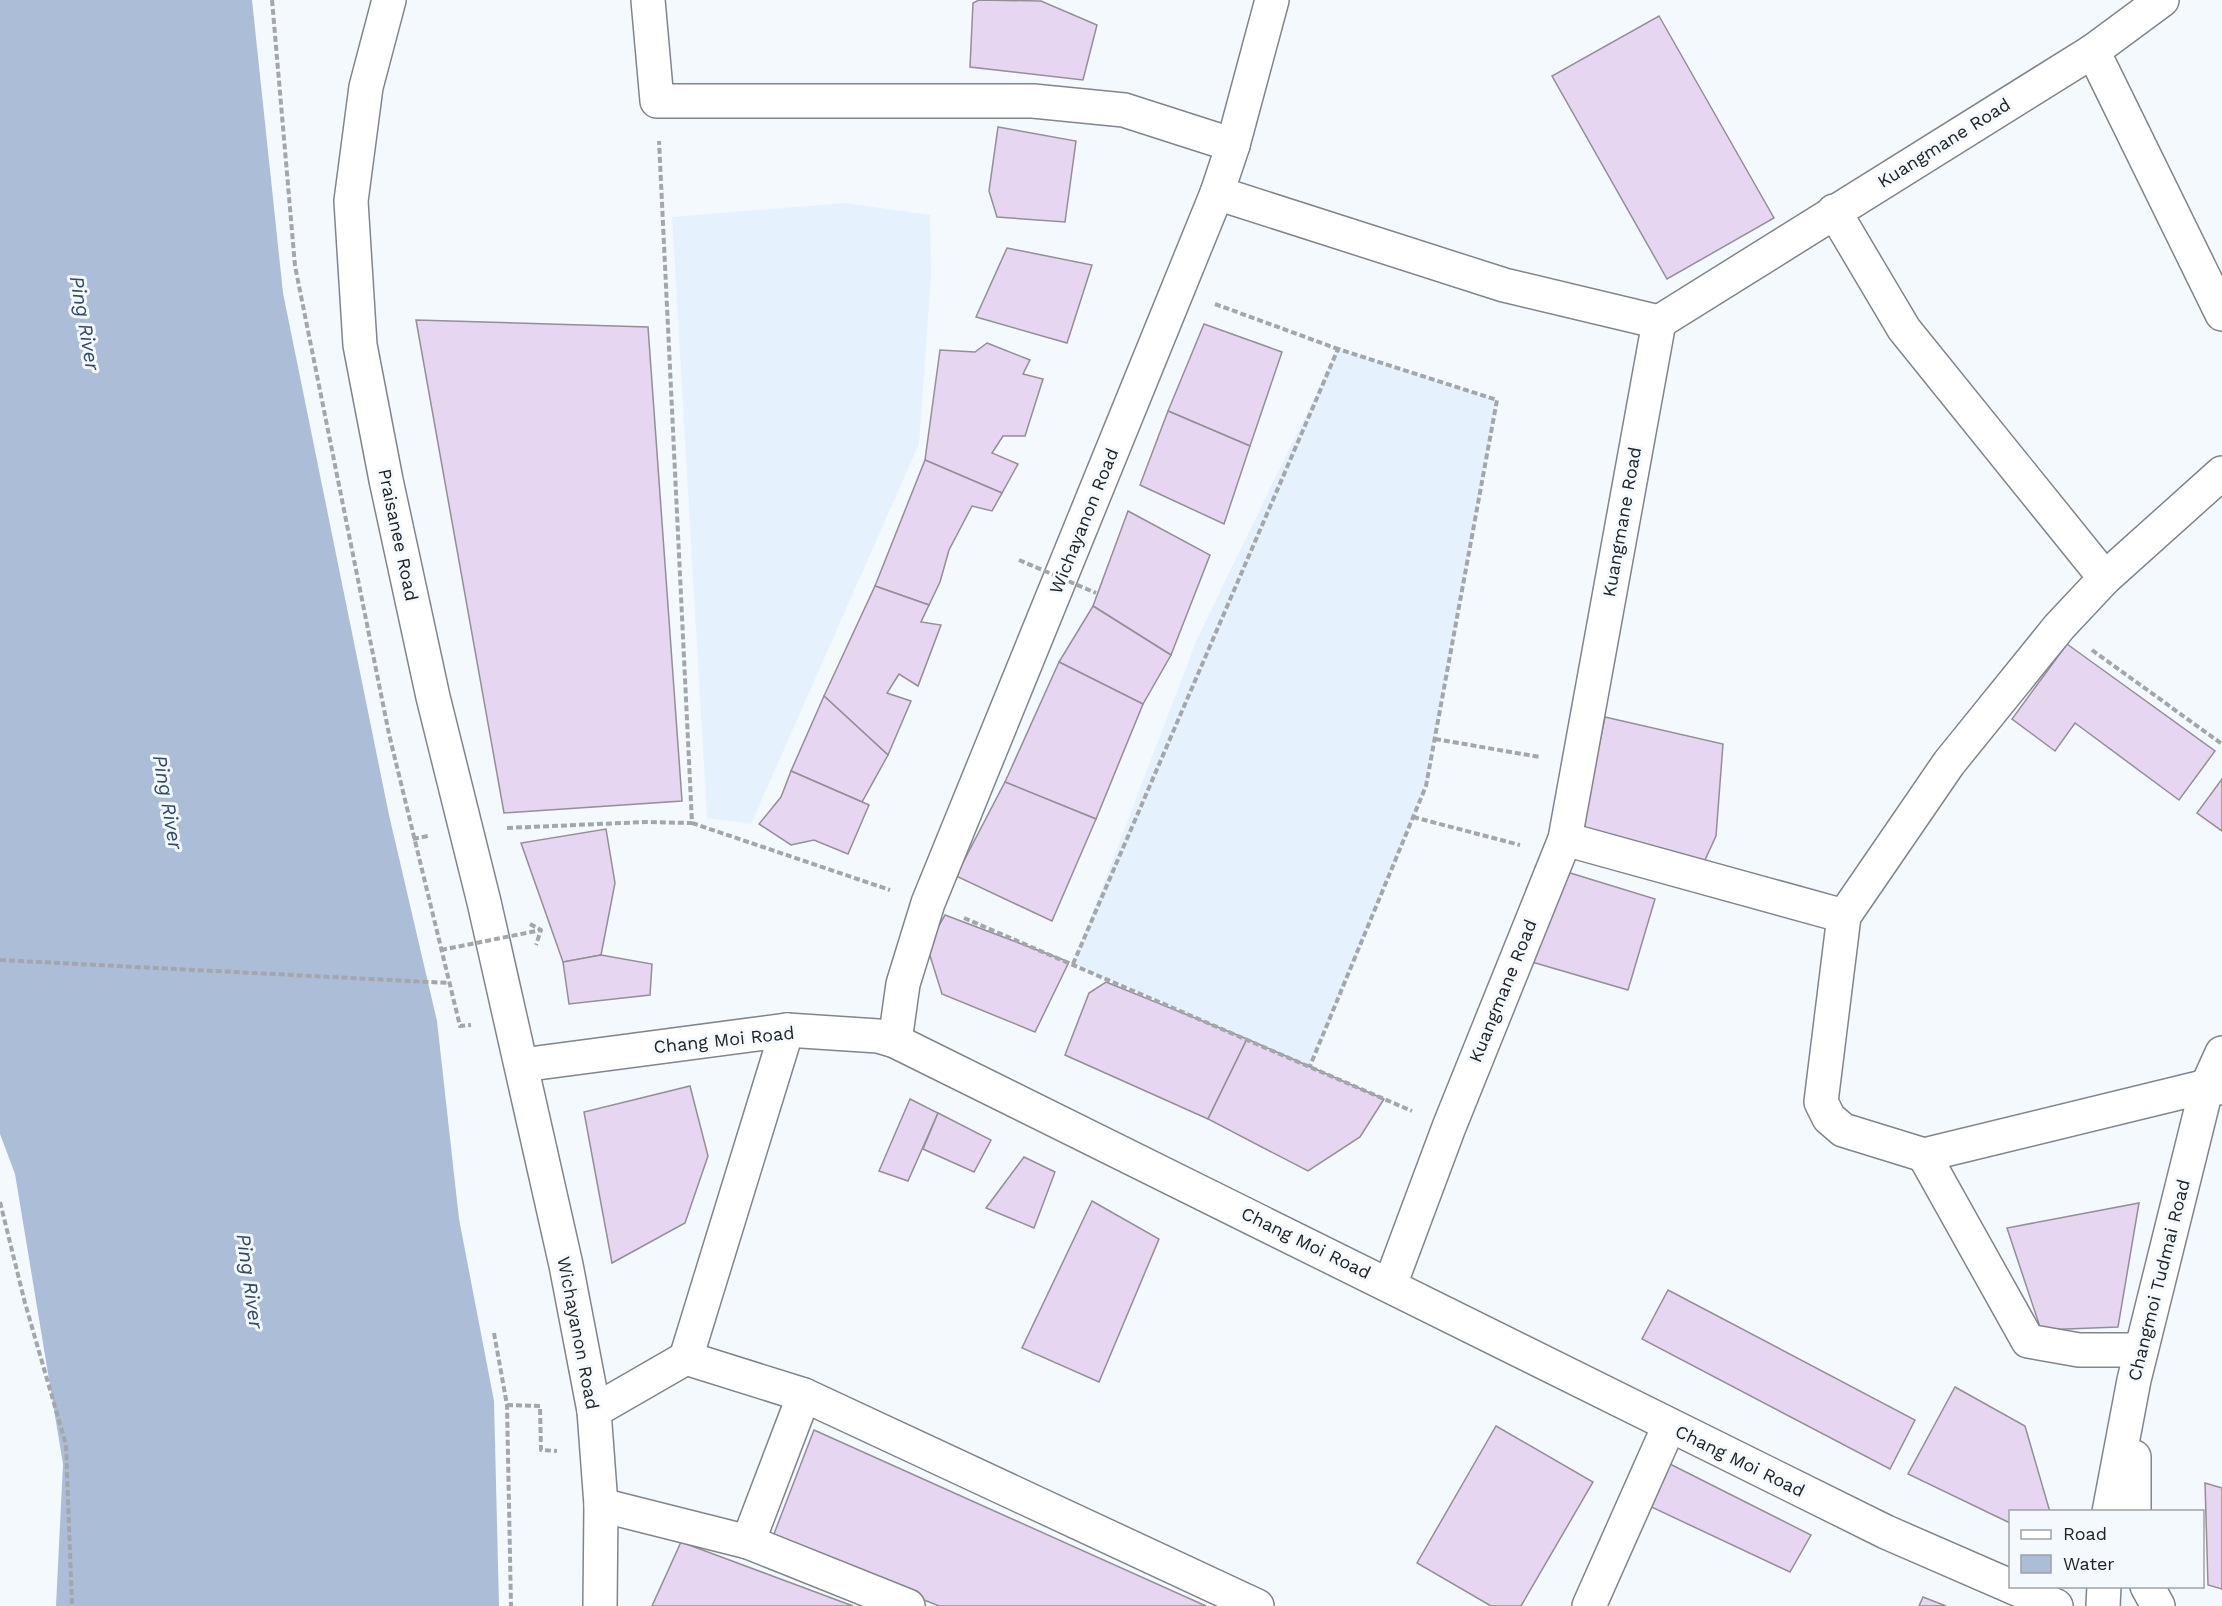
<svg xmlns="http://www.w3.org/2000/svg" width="2222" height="1606" font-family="'Work Sans',sans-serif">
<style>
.built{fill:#e6f1fe}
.water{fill:#acbdd8}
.building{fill:#e6d6f2;stroke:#928f95;stroke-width:1.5}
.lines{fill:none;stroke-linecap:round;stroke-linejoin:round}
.minor-casing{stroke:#80858b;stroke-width:36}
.path{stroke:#a3a7aa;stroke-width:4;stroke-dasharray:6 3;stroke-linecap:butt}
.minor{stroke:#fff;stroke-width:33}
.path-bridge{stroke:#a3a7aa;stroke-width:4;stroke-dasharray:6 3;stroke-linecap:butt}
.labels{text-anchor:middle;stroke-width:6;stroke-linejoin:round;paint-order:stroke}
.street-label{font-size:18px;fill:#202224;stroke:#f4f9fe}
.water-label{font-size:20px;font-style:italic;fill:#2f476e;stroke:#f4f9fe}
</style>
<rect width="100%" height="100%" fill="#f4f9fe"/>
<!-- built -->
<g class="built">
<path d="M 845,203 L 930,215 L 931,277 L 919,444 L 751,824 L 707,818 L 672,217 Z"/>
<path d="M 1338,349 L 1497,400 L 1426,786 L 1310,1066 L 1073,964 L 1197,639 Z"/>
</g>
<!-- water -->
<path class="water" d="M 0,0 L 252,0 L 283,293 L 389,815 L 437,1021 L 459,1219 L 494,1401 L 499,1606 L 56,1606 L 63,1464 L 15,1174 L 0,1134 Z"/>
<!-- building -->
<g class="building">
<path d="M 979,0 L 1041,1 L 1097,25 L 1083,80 L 970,67 L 973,3 Z"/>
<path d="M 1659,16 L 1774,218 L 1667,279 L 1552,76 Z"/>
<path d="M 998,127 L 1076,141 L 1065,222 L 997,217 L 989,191 Z"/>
<path d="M 1007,248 L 1092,265 L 1067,343 L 976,317 Z"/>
<path d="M 416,320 L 648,327 L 682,801 L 504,813 Z"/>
<path d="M 1204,324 L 1282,352 L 1250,446 L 1168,411 Z"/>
<path d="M 987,343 L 1030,360 L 1023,374 L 1043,379 L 1025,436 L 1003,436 L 992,453 L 1018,464 L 1002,493 L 925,460 L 940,350 L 975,352 Z"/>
<path d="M 1168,411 L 1250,446 L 1224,524 L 1140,485 Z"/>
<path d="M 925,460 L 1002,493 L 992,511 L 972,506 L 949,550 L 940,582 L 929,605 L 875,586 Z"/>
<path d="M 1128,511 L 1210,555 L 1171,655 L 1093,606 Z"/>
<path d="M 875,586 L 929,605 L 921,622 L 941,625 L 918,686 L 899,674 L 887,693 L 911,701 L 888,755 L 824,696 Z"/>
<path d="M 1093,606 L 1171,655 L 1143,704 L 1059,662 Z"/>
<path d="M 2067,644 L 2215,751 L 2179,800 L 2075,723 L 2055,751 L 2012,719 Z"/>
<path d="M 1059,662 L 1143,704 L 1096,819 L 1005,782 Z"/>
<path d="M 824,696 L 888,755 L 862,802 L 791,771 Z"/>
<path d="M 1605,717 L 1723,744 L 1716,836 L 1704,862 L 1581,831 Z"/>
<path d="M 791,771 L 869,805 L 848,854 L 814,840 L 791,845 L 759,824 L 781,797 Z"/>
<path d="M 2222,779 L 2222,831 L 2197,813 Z"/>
<path d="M 1005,782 L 1096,819 L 1052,921 L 956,876 Z"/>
<path d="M 606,829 L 615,883 L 601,955 L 563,962 L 521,843 Z"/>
<path d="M 1567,872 L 1655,899 L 1628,990 L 1525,960 Z"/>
<path d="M 945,915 L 1069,962 L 1035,1032 L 942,994 L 927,946 Z"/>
<path d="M 601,955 L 652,964 L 650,995 L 569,1004 L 563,962 Z"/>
<path d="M 1106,982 L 1247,1039 L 1208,1119 L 1065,1055 L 1089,993 Z"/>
<path d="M 1247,1039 L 1384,1099 L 1360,1137 L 1308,1171 L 1208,1119 Z"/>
<path d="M 690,1086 L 708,1156 L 685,1223 L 612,1263 L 584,1112 Z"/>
<path d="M 910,1099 L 938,1113 L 908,1181 L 879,1171 Z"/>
<path d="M 938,1113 L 991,1140 L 974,1172 L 923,1149 Z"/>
<path d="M 1024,1157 L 1055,1172 L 1034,1228 L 986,1208 Z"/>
<path d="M 1092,1201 L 1159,1239 L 1099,1382 L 1022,1348 Z"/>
<path d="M 2139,1203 L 2118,1327 L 2041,1330 L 2007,1228 Z"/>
<path d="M 1668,1290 L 1915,1420 L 1890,1469 L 1642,1339 Z"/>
<path d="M 1955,1387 L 2025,1426 L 2050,1512 L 2010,1512 L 2010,1523 L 1908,1474 Z"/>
<path d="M 1496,1426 L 1593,1482 L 1521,1606 L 1491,1606 L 1417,1563 Z"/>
<path d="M 814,1430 L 1206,1606 L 939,1606 L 772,1539 Z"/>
<path d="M 1664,1461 L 1811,1535 L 1790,1572 L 1645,1504 Z"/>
<path d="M 2205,1483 L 2222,1488 L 2222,1589 L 2208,1585 Z"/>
<path d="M 681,1542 L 853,1606 L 652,1606 Z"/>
<path d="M 1923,1597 L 1946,1606 L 1919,1606 Z"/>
</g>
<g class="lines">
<!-- minor casing -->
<g class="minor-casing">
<g id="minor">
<path d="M 389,0 L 366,87 L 351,201 L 360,345 L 386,480 L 433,697 L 484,902 L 566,1265 L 594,1411 L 601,1505 L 600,1606"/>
<path d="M 648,0 L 657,101 L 1033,101 L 1124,110 L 1233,145"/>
<path d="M 2093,51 L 2222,314"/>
<path d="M 1217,193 L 1504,285 L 1659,322"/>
<path d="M 1834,211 L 1904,329 L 2105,578"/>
<path d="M 2222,473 L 2105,578 L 2059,627 L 1949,763 L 1844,916 L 1821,1102 L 1829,1118 L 1843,1130 L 1924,1155 L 2207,1086 L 2222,1088"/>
<path d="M 1565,839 L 1844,916"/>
<path d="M 895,1041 L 903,984 L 928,903 L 1217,193 L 1233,145 L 1272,0"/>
<path d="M 522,1065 L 787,1030 L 878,1036 L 895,1041 L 1886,1532 L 2056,1606"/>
<path d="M 1924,1155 L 2028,1341 L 2079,1350 L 2141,1350"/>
<path d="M 1390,1285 L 1449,1127 L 1565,839 L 1659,322 L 2093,51 L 2162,0"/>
<path d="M 686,1358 L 804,1395 L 1257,1606"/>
<path d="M 594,1411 L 686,1358 L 787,1030"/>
<path d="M 2134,1457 L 2134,1512"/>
<path d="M 601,1505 L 748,1542 L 908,1606"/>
<path d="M 2109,1512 L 2134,1380 L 2207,1086 L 2222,1053"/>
<path d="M 748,1542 L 804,1395"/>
<path d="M 2147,1586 L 2158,1606"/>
<path d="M 1589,1606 L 1669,1426"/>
<path d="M 2103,1606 L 2104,1586"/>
</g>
</g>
<!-- path -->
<g class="path">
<path d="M 272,0 L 295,266 L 389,734 L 460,1026 L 471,1025"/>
<path d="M 1215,304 L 1338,349"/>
<path d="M 2092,650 L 2222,744"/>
<path d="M 1435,739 L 1540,757"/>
<path d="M 1413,817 L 1520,845"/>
<path d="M 692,823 L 890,890"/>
<path d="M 507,828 L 645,822 L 692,823 L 659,141"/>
<path d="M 413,839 L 428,836"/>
<path d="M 964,918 L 1412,1111"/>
<path d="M 530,924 L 541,930 L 536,945"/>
<path d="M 0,960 L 449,983"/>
<path d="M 1073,964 L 1338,349 L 1497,400 L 1426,786 L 1310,1066"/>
<path d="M 0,1202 L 25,1303 L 66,1445 L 72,1606"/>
<path d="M 494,1333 L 507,1405 L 511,1606"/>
<path d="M 507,1405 L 540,1406 L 541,1450 L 557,1451"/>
</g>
<!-- minor -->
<use href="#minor" class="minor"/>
<!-- path-bridge -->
<g class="path-bridge">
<path d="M 1019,560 L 1096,593"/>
<path d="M 441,950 L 541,930"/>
</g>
</g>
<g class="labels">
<!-- street labels -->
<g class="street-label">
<text transform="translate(1944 143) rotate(-32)" y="6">Kuangmane Road</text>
<text transform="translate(1084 521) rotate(-68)" y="6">Wichayanon Road</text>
<text transform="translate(1622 522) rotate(-80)" y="6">Kuangmane Road</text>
<text transform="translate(398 535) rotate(78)" y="6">Praisanee Road</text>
<text transform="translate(1503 991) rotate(-68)" y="6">Kuangmane Road</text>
<text transform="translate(724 1040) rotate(-6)" y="6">Chang Moi Road</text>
<text transform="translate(1306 1243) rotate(26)" y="6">Chang Moi Road</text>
<text transform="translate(2159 1280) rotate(-76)" y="6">Changmoi Tudmai Road</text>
<text transform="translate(578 1333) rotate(79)" y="6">Wichayanon Road</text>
<text transform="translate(1740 1461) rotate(26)" y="6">Chang Moi Road</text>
</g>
<!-- water labels -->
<g class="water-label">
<text transform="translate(85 323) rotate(80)" y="7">Ping River</text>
<text transform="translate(168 802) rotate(80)" y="7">Ping River</text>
<text transform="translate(250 1281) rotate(82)" y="7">Ping River</text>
</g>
</g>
<!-- legend -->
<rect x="2009" y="1510" width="195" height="78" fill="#f4f9fe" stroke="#9fa3a7" stroke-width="1.5"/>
<rect x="2021" y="1530" width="30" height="9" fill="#ffffff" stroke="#9fa3a7" stroke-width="1.5"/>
<text x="2063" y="1540" font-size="18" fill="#202224">Road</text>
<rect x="2021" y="1555" width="30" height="18" fill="#acbdd8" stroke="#9fa3a7" stroke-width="1.5"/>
<text x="2063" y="1570" font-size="18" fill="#202224">Water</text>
</svg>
